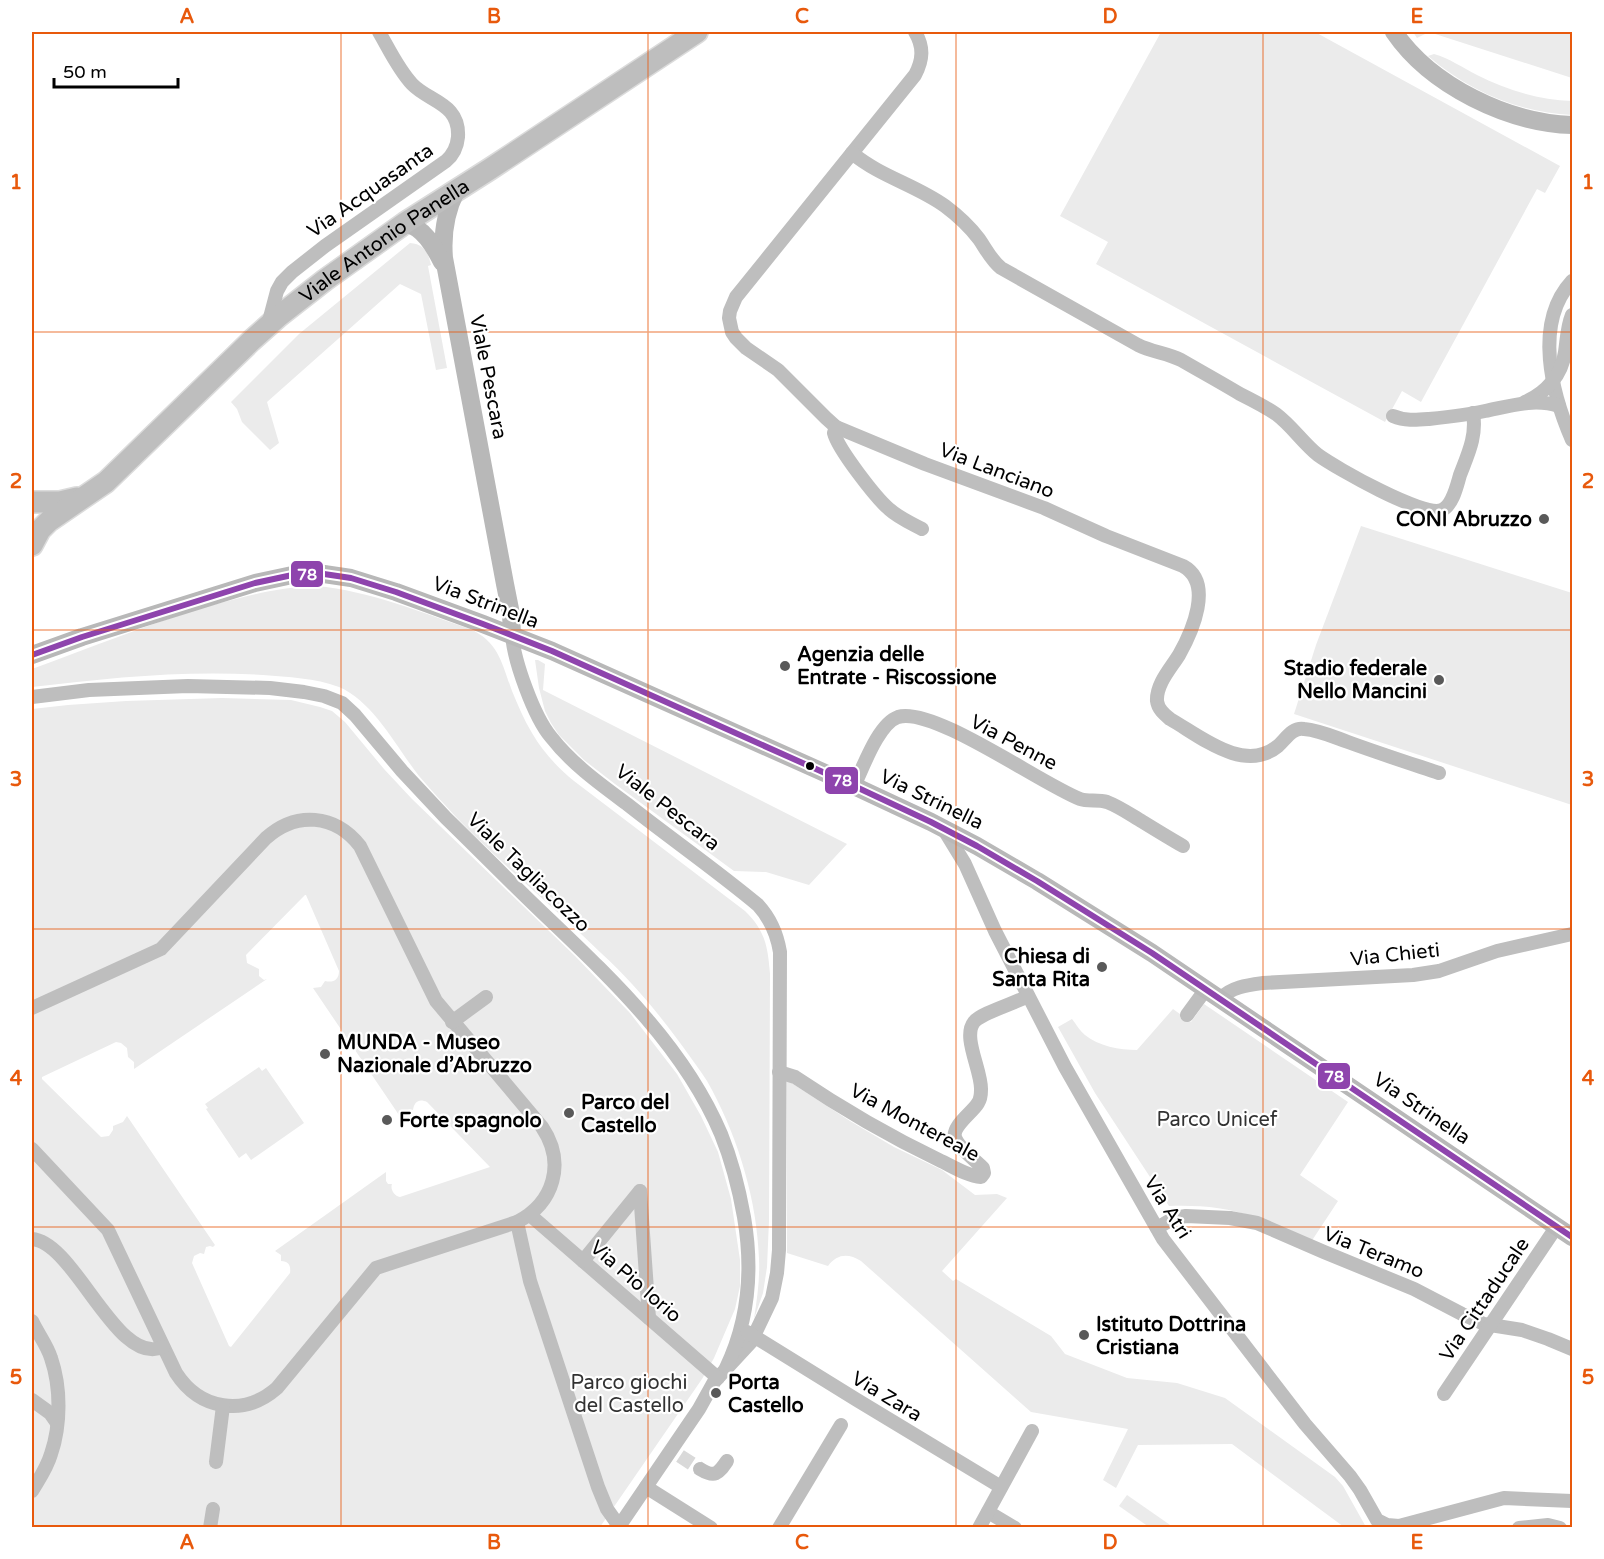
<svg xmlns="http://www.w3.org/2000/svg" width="1604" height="1559" font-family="'Varela Round',sans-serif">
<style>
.green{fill:#ebebeb;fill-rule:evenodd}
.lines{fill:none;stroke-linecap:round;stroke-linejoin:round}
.street-tunnel{stroke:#d9d9d9;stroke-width:14;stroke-dasharray:14 7;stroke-linecap:butt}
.primary-casing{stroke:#dbdbdb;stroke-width:24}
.street{stroke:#bebebe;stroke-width:14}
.secondary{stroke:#b8b8b8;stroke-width:18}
.primary{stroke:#bebebe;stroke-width:21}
.bus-1-casing{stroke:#fff;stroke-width:10}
.bus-1{stroke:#8e44ad;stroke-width:6}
.grid{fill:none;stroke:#e8590c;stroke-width:1.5;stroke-opacity:0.55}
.poi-dot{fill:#595959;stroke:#fff;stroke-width:2}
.bus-dot{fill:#000;stroke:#fff;stroke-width:2}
.labels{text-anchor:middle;stroke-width:4.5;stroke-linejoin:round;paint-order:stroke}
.street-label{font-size:20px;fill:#000;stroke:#fff}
.poi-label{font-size:20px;font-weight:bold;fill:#000;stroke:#fff;text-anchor:start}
.park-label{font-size:20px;fill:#323232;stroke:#fff}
.line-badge{stroke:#fff;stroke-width:2}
.badge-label{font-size:16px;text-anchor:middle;font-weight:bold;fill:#fff}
.neatline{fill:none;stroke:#e8590c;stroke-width:2}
.grid-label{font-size:20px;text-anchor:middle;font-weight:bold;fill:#e8590c}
</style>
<rect width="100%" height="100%" fill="#fff"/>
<!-- green -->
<g class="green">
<path d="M 1161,32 L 1315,32 L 1560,166 L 1545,193 L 1537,189 L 1421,402 L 1402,391 L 1385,422 L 1096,264 L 1108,242 L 1060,216 Z"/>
<path d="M 1413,32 L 1572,32 L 1572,78 L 1429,32 L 1417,38 Z"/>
<path d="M 1434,54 C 1449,58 1463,68 1477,75 C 1507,90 1539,100 1572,101 L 1572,115 C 1518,112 1470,92 1428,56 Z"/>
<path d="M 410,243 C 424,244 428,252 431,265 L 428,266 L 447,368 L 436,370 L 421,294 L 400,284 L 267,402 L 279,443 L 270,450 L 242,422 L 237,409 L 231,402 L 299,334 Z"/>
<path d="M 1361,526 L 1572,593 L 1572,805 L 1294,714 L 1316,645 Z"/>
<path d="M 316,586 C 370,591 420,612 470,629 C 499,642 502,664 512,691 C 518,705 524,720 532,733 C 543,752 557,767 574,781 L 745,911 C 765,930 768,947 770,974 L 769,1221 L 767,1267 L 763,1293 L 754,1319 C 757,1299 760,1279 759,1259 C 757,1201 739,1141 712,1090 C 706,1078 698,1068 691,1058 C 664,1020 635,984 601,953 C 554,907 502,865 456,817 C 444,804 431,790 419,776 C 397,748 373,701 339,687 C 315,678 288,677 263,675 C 185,670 108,678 32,687 L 32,669 C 90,648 148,624 209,606 C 246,596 278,587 316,586 Z"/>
<path d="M 535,660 L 538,660 L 545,664 L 543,690 L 847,844 L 809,885 L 766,872 L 734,871 L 615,784 L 584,760 L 559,735 L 551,723 L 545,711 L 539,688 Z"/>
<path d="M 222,698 L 291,700 L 320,707 L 332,711 L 345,722 L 384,769 L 412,799 L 575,956 L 630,1013 L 677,1074 L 701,1116 L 718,1152 L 731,1199 L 740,1260 L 740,1286 L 735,1309 L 714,1358 L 702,1379 L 600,1527 L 32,1527 L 32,709 L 68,705 L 126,701 ZM 305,895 L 306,895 L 339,971 C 339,980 333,983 325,981 L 321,987 L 313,988 L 401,1118 C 405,1114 405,1108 413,1110 C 414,1102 419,1098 427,1102 L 490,1167 L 400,1197 C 394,1196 390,1189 392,1184 L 388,1184 L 386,1181 L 386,1172 L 275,1251 L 281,1255 L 281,1261 C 289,1261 291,1266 290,1273 L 231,1347 L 229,1346 L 192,1263 L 194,1256 L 200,1253 L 204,1254 L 206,1247 L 210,1246 L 213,1247 L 215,1245 L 127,1116 L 123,1122 L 113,1126 L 113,1130 L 109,1136 L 101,1137 L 42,1079 L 42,1077 L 116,1042 L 121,1043 L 127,1048 L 128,1057 L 134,1062 L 134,1069 L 267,979 L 264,980 L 259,976 L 259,969 L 247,963 L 246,955 Z"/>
<path d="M 1204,1004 L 1348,1102 L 1300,1175 L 1338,1201 L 1311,1242 C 1292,1234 1273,1224 1254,1217 C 1227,1207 1198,1205 1169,1206 L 1095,1093 L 1058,1027 L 1072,1019 C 1076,1024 1080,1031 1085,1035 C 1098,1046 1120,1050 1137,1050 L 1173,1009 L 1191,1022 Z"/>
<path d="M 259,1067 L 262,1071 L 266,1068 L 304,1123 L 251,1160 L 246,1153 L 239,1158 L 206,1109 L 208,1108 L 205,1104 Z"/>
<path d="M 787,1080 L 850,1121 L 894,1147 L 942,1170 L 975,1195 L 997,1194 L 1007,1198 L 942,1271 L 953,1281 L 956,1279 L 1051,1336 L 1065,1354 L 1127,1378 L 1177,1383 L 1225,1398 L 1335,1477 L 1343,1486 L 1366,1527 L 1344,1527 L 1232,1444 L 1138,1445 L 1116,1488 L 1103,1480 L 1128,1429 L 1031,1412 L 861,1261 C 848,1253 837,1254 828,1266 L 787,1253 Z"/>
<path d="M 1127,1495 L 1173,1527 L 1149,1527 L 1119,1506 Z"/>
</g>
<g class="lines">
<!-- street-tunnel -->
<path class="street-tunnel" d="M 680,1456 L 700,1469"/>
<!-- primary casing -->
<g class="primary-casing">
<g id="primary">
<path d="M 32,502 L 60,502 L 77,498"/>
<path id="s1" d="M 32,545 L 40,530 L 49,521 L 106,482 L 251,341 L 279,316 L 325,280 L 405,223 L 490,169 L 697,32"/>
</g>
</g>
<!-- street -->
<g class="street">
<path d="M 915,32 C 924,47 923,60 915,75 L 736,297 L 730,311 L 729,318 L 732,332 L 736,338 L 746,348 L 778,370 L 826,418 L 836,427 L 925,464 L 1044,508 L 1106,536 L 1183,566 C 1214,583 1192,632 1179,655 C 1171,668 1156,684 1157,701 C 1158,709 1164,714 1170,719 C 1200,736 1244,774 1278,746 C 1286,739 1292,727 1304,729 C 1319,730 1334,737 1348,742 C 1378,753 1409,763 1439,773"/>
<path d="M 852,153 C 881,177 916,185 945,206 C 957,215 970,227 979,239 C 986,249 991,260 1001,268 L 1138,345 C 1152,352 1167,353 1181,360 C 1200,371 1220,382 1240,394 C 1252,400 1264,406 1276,414 C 1292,426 1303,443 1318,455 C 1336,468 1424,518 1442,510 C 1453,505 1457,485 1460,475 C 1468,454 1477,436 1473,413"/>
<path d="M 1572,281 C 1533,323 1552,394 1572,440"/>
<path d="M 268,325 L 277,291 L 282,282 L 292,272 L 325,246 L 446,161 C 453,155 457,148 458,137 C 460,103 429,102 412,84 C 398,69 389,49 379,32"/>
<path d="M 1525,402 C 1546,393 1562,375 1565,352 C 1567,339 1567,327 1572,315"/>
<path d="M 1393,416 C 1405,421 1416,420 1429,419 C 1448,417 1467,415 1485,411 C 1510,406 1534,398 1559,406"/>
<path d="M 836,427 L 834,433 C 838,449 876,498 889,509 C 899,518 911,523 922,529"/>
<path d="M 512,635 C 514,661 534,717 551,737 C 572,764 600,784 627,804 C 670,838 716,870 758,905 C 770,918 777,934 780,952 L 779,1250 L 777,1273 L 772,1298 L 751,1342 L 714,1382 L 699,1409 L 618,1528"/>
<path d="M 32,697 L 89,690 L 188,686 L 270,688 L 304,692 L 324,696 L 342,703 L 355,715 L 402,771 L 446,818 C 481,852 515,887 550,920 C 616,983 685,1049 721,1134 C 732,1161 739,1189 744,1217 C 753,1269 749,1320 726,1368"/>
<path d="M 854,786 C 863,768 878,724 898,717 C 933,706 1041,784 1080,799 C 1088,802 1098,799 1107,802 C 1120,807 1131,815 1143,822 C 1156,830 1169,838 1183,846"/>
<path d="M 943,828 L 965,864 L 995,931 L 1065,1067 L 1163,1239 L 1305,1424 L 1350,1476 L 1360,1490 L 1377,1520 L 1387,1525 L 1399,1526 L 1504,1498 L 1572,1501"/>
<path d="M 1220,999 C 1231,987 1248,985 1263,983 L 1413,975 L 1439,971 L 1497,951 L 1572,934"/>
<path d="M 32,1008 L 161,949 L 266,838 C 296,811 335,814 360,846 L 436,1001 L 542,1127 C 566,1163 554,1203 517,1222 L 376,1268 L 277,1388 C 244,1417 200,1410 176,1373 L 108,1230 L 32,1149"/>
<path d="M 1187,1015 L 1206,989"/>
<path d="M 452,1022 L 486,997"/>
<path d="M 779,1072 L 795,1077 C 841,1108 889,1136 939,1160 C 952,1166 967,1176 981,1177 L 984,1173 L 983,1168 C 976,1161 957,1146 955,1137 C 952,1126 973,1112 978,1103 C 980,1100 981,1094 981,1090 C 982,1071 962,1037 974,1022 C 981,1013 1016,1003 1028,996"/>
<path d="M 640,1191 L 649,1318"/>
<path d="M 530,1215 L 718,1378"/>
<path d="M 517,1222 L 530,1281 L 598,1487 L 607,1509 L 619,1526"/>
<path d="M 1157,1228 L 1174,1218 L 1186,1216 L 1230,1218 L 1257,1223 L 1324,1252 L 1414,1289 L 1462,1314 L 1484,1324 L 1522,1330 L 1548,1339 L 1572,1349"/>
<path d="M 32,1239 C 75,1242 117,1368 163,1347"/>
<path d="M 583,1261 L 640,1191"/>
<path d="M 32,1321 C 38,1334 47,1345 51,1358 C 61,1387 61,1425 51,1454 C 47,1468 39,1479 32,1491"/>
<path d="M 747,1332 L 857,1400 L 1001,1487"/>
<path d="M 1444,1394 L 1557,1226"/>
<path d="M 32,1400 L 50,1413 L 57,1423"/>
<path d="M 216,1462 L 223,1406"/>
<path d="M 700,1469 C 715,1478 718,1474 727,1461"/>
<path d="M 646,1487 L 711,1528"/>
<path d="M 988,1512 L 1015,1528"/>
<path d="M 210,1528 L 213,1509"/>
<path d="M 779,1528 L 841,1425"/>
<path d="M 979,1528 L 1032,1431"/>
<path d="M 1519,1528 L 1548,1525 L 1560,1528"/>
</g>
<!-- secondary -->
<g class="secondary">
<path d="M 1394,32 C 1431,86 1508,123 1572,125"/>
<path d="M 456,191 C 445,213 442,234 444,258 L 505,584 L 511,614 L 512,635"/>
<path d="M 405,223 C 423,227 434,246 442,262"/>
<path d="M 32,655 L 82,637 L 255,583 L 297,574 L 324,574 L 351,578 L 396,592 L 483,624 L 552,651 L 854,786 L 931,822 L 977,846 L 1037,881 L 1152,953 L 1572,1237"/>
</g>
<!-- primary -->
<use href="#primary" class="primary"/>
<!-- bus-1 casing -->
<g class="bus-1-casing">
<path id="bus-1" d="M 32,655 L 82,637 L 255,583 L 297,574 L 324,574 L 351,578 L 396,592 L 483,624 L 552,651 L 854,786 L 931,822 L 977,846 L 1037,881 L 1152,953 L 1572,1237"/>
</g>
<!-- bus-1 -->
<use href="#bus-1" class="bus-1"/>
</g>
<!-- grid -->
<path class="grid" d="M 341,32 L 341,1528M 648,32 L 648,1528M 956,32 L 956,1528M 1263,32 L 1263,1528M 32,332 L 1572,332M 32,630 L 1572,630M 32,929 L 1572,929M 32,1227 L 1572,1227"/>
<!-- markers -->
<g class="poi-dot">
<circle cx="1544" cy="519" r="6"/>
<circle cx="785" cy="666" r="6"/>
<circle cx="1439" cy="680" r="6"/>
<circle cx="1102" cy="967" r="6"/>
<circle cx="325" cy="1054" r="6"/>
<circle cx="569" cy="1113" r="6"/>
<circle cx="387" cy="1120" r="6"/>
<circle cx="1084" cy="1335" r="6"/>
<circle cx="716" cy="1393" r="6"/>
</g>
<circle class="bus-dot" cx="810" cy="766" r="5"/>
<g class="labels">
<!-- street labels -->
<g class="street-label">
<text transform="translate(370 190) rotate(-35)" y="7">Via Acquasanta</text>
<text dy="7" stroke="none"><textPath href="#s1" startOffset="468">Viale Antonio Panella</textPath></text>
<text transform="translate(489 377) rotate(79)" y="7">Viale Pescara</text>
<text transform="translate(997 470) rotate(21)" y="7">Via Lanciano</text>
<text transform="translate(486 602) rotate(21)" y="7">Via Strinella</text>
<text transform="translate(1014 742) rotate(28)" y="7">Via Penne</text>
<text transform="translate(932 799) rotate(26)" y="7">Via Strinella</text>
<text transform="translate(668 807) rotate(38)" y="7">Viale Pescara</text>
<text transform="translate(529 872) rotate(44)" y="7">Viale Tagliacozzo</text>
<text transform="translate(1395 954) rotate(-6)" y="7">Via Chieti</text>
<text transform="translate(1422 1108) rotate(34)" y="7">Via Strinella</text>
<text transform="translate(915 1122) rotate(28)" y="7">Via Montereale</text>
<text transform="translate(1168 1207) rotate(58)" y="7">Via Atri</text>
<text transform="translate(1374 1252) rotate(22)" y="7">Via Teramo</text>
<text transform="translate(636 1281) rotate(41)" y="7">Via Pio Iorio</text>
<text transform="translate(1484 1299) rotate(-56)" y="7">Via Cittaducale</text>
<text transform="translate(887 1396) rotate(31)" y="7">Via Zara</text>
</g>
<!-- poi labels -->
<g class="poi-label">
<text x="1532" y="526" text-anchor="end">CONI Abruzzo</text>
<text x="797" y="661">Agenzia delle<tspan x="797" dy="23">Entrate - Riscossione</tspan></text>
<text x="1427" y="675" text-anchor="end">Stadio federale<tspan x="1427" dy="23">Nello Mancini</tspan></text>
<text x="1090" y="963" text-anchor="end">Chiesa di<tspan x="1090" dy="23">Santa Rita</tspan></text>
<text x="337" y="1049">MUNDA - Museo<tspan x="337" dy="23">Nazionale d’Abruzzo</tspan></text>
<text x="581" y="1109">Parco del<tspan x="581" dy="23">Castello</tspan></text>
<text x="399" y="1127">Forte spagnolo</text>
<text x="1096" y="1331">Istituto Dottrina<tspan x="1096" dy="23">Cristiana</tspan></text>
<text x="728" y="1389">Porta<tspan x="728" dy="23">Castello</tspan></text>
</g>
<!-- park labels -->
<g class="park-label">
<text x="1217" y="1126">Parco Unicef</text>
<text x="629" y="1389">Parco giochi<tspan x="629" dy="23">del Castello</tspan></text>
</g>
</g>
<g class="line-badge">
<rect x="290" y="560" width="34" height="28" rx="6" fill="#8e44ad"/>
<rect x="824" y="766" width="35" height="29" rx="6" fill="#8e44ad"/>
<rect x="1317" y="1062" width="34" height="28" rx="6" fill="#8e44ad"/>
</g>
<g class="badge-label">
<text x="307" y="580">78</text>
<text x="842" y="786">78</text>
<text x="1334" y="1082">78</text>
</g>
<!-- border -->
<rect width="1604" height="1559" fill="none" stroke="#ffffff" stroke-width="66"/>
<!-- scale -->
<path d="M54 78v9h124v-9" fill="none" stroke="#000000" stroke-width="3"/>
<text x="63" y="78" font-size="18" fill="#000000" stroke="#ffffff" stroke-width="4.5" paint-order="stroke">50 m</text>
<rect x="33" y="33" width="1538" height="1493" class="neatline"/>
<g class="grid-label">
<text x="187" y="23">A</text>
<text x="494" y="23">B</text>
<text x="802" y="23">C</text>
<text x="1110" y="23">D</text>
<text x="1417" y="23">E</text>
<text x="16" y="189">1</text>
<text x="1588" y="189">1</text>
<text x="16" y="488">2</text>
<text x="1588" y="488">2</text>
<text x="16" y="786">3</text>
<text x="1588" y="786">3</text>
<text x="16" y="1085">4</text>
<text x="1588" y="1085">4</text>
<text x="16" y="1384">5</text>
<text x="1588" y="1384">5</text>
<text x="187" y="1549">A</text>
<text x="494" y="1549">B</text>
<text x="802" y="1549">C</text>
<text x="1110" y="1549">D</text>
<text x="1417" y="1549">E</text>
</g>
</svg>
